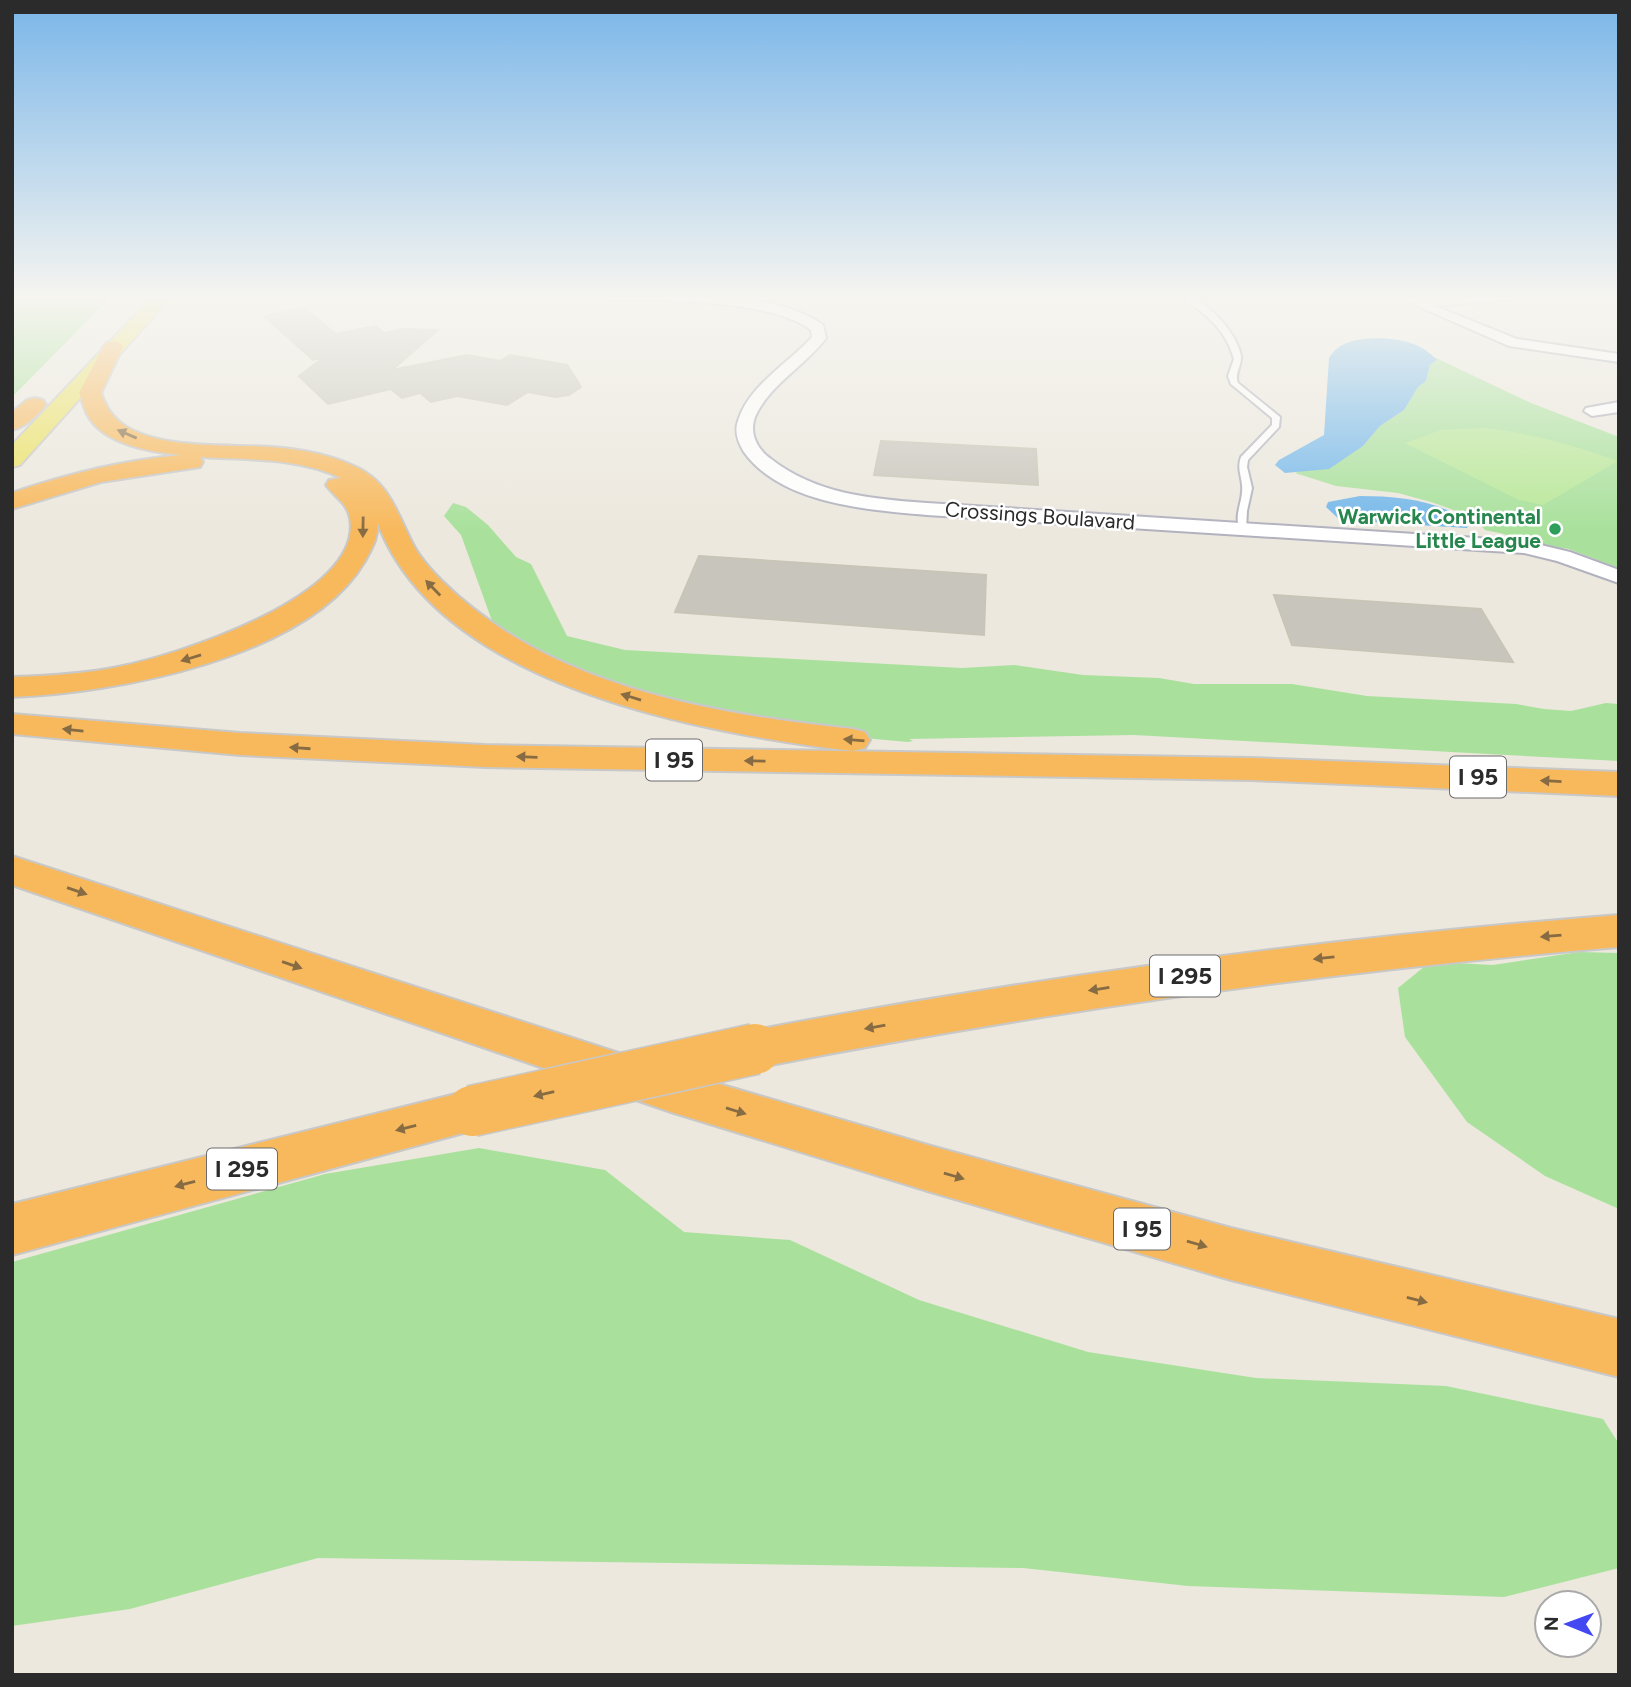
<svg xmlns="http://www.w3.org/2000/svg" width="1631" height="1687" font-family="Figtree,sans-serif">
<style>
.green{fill:#a9e19c}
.pitch{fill:#b9e899}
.water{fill:#75b8ea}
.building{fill:#c8c6bc;stroke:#c8c5b7;stroke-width:2}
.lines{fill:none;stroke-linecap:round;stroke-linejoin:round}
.service-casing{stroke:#b1b2be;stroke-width:4}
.minor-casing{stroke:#b1b2be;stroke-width:4}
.primary-casing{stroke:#c8c8c8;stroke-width:4}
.motorway-casing{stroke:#c8c8c8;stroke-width:4}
.service{fill:#fff;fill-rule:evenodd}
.minor{fill:#fff;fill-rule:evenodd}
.primary{fill:#ebe264;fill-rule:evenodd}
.motorway{fill:#f8b95d;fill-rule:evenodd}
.motorway-bridge-casing{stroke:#c8c8c8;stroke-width:53;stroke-linecap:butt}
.motorway-bridge{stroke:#f8b95d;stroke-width:50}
.oneway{fill:#876b42}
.leisure-dot{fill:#2e9e5b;stroke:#fff;stroke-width:2.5}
.labels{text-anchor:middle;stroke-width:5;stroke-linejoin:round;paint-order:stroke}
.far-street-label{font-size:21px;fill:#2b2b2b;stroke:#fff}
.far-leisure-label{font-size:21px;font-weight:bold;fill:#27864d;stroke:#fff;text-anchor:end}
.shield{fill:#fff;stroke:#6b6b6b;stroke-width:2}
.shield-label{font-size:24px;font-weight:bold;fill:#2b2b2b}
</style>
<rect width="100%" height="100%" fill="#ece8de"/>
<!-- green -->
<g class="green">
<path d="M 12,295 L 113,295 L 12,397 Z"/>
<path d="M 1434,357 L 1531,403 L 1619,437 L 1619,568 L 1569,549 L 1520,542 L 1504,534 L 1485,530 L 1477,520 L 1465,514 L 1431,502 L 1398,493 L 1336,486 L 1295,473 L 1363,446 L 1380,426 L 1404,410 L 1418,387 L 1426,381 L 1430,365 L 1436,361 Z"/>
<path d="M 453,503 L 466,507 L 488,525 L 516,557 L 531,564 L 567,636 L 625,650 L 962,668 L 1014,665 L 1083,675 L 1159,678 L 1194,684 L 1292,684 L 1367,696 L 1516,704 L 1544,709 L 1571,711 L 1606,703 L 1619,704 L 1619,761 L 1134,735 L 909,739 L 913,741 L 908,742 L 819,734 L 693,710 L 590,678 L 496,632 L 461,535 L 444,516 Z"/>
<path d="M 1579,952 L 1619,953 L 1619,1209 L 1545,1176 L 1467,1122 L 1405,1037 L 1398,988 L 1425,966 L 1455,963 L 1493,965 Z"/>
<path d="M 479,1148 L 605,1170 L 684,1232 L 790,1240 L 919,1300 L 1088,1352 L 1256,1378 L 1446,1386 L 1603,1419 L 1619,1444 L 1619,1568 L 1504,1597 L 1188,1586 L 1023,1568 L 318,1558 L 130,1609 L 12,1626 L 12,1262 L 325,1174 Z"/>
</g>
<!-- pitch -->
<path class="pitch" d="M 1483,428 C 1531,433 1573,445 1618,461 L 1543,505 L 1519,500 L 1405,443 L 1441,430 Z"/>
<!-- water -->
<g class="water">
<path d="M 1378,338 C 1402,339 1421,343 1437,360 L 1430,365 L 1426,381 L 1418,387 L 1404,410 L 1380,426 L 1363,446 L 1329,469 L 1285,473 L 1275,465 L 1279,460 L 1324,435 L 1329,358 C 1340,340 1359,339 1378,338 Z"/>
<path d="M 1360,496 C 1399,496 1437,500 1469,522 L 1467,528 L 1340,520 L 1326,507 L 1328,502 Z"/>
</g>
<!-- building -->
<g class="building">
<path d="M 304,308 L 336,334 L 376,326 L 384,333 L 403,329 L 438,330 L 392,370 L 467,355 L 500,361 L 510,355 L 567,365 L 581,387 L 569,395 L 555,397 L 528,392 L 507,405 L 457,396 L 431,402 L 420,393 L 402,398 L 391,389 L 328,404 L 299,376 L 324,357 L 313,360 L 264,316 Z"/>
<path d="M 881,441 L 1036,449 L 1038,485 L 874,475 Z"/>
<path d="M 699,556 L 986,575 L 984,635 L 675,612 Z"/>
<path d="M 1274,595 L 1481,609 L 1513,662 L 1292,645 Z"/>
</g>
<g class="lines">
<!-- service casing -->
<g class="service-casing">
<path id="service" d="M 1179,295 C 1203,295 1237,332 1241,356 C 1242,366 1234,373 1238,383 L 1280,417 L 1279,427 L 1248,460 L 1247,467 L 1252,488 L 1247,511 L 1246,530 L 1240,530 C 1233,514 1244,501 1242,485 C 1241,474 1237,468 1241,457 L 1272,425 L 1272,418 L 1231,384 L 1228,376 L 1234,359 C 1225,327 1205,314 1179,295 Z"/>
</g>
<!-- minor casing -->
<g class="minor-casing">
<g id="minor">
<path d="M 597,295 C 661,295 770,287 823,325 L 826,338 C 805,366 769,385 755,417 C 749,434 757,449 771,459 C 816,494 871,499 927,503 L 1524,541 L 1570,552 L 1619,570 L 1619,583 L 1557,561 L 1524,553 L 927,515 C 869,510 781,504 744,452 C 738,442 734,432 738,421 C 748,386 789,363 812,337 L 811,330 C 769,298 657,301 603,299 Z"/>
<path d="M 1392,295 L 1410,295 L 1419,299 L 1466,295 L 1522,295 L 1516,299 L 1435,306 L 1517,339 L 1619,354 L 1619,362 L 1509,346 Z"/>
<path d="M 1619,402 L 1619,412 L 1592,416 L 1584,411 L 1586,408 Z"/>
</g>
</g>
<!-- primary casing -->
<g class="primary-casing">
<path id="primary" d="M 154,295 L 173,295 L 20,465 L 12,467 L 12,445 Z"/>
</g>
<!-- motorway casing -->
<g class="motorway-casing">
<g id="motorway">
<path d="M 113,341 L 120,343 L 123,347 L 101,393 C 106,406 110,414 121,423 C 156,450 228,444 271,447 C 299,449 328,454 354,466 C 391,482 397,515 415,548 C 422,560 432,571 442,581 C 548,686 711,714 853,729 L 865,732 L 870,740 L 865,748 L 853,751 C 701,733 437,686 377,521 C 379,537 372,548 365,561 C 309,658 115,693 12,697 L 12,677 C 48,676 83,674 118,667 C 175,656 365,596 350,518 C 347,502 334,497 326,485 L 329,480 L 341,478 C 298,457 247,460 200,457 L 203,462 L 200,467 L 101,482 L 12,509 L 12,493 C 67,474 124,460 182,455 C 152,452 103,445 87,414 C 84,408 82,400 79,393 L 103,347 L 106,343 Z"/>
<path d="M 35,398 L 43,400 L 46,405 C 38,415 25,427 12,430 L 12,412 L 27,400 Z"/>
<path d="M 12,714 L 240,733 L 485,745 L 1251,758 L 1619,772 L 1619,796 L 1251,780 L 485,767 L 240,755 L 12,734 Z"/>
<path d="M 12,856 L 671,1070 L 931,1146 L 1231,1228 L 1619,1319 L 1619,1377 L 1231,1280 L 931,1192 L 671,1112 L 12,885 Z"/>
<path d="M 1619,915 L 1619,947 C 1328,971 1041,1012 755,1068 L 739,1063 L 732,1049 L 739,1035 L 755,1030 C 1041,976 1328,938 1619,915 Z"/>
<path d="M 472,1090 L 489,1096 L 496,1111 L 489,1126 L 12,1255 L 12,1204 Z"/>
</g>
</g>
<!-- service -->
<use href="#service" class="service"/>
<!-- minor -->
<use href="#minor" class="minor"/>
<!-- primary -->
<use href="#primary" class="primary"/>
<!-- motorway -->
<use href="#motorway" class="motorway"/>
<!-- motorway-bridge casing -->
<g class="motorway-bridge-casing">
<path id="motorway-bridge" d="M 472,1111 L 755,1049"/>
</g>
<!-- motorway-bridge -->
<use href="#motorway-bridge" class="motorway-bridge"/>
</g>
<!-- one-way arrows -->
<defs><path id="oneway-solid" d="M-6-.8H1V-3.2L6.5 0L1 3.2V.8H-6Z" transform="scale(1.75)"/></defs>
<g class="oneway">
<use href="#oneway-solid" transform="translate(127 434) rotate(-157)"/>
<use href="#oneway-solid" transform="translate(363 527) rotate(91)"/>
<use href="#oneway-solid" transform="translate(433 588) rotate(-134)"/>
<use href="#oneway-solid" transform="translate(191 658) rotate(163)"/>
<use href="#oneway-solid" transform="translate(631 697) rotate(-163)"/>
<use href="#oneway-solid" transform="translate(73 730) rotate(-174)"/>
<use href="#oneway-solid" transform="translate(854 740) rotate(-175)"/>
<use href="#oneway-solid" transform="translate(300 748) rotate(-176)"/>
<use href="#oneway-solid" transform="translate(527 757) rotate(-178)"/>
<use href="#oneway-solid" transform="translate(755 761) rotate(-179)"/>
<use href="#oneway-solid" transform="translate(1551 781) rotate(-177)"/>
<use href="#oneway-solid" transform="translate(77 891) rotate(19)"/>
<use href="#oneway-solid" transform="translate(1551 936) rotate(175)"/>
<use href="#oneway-solid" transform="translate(1324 958) rotate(174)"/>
<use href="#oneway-solid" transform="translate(292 965) rotate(19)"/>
<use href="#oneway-solid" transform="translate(1099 989) rotate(171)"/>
<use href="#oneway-solid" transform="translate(875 1027) rotate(170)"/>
<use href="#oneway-solid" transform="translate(544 1094) rotate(167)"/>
<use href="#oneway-solid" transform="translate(736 1111) rotate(17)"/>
<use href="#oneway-solid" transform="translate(406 1128) rotate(166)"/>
<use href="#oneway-solid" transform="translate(954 1176) rotate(16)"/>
<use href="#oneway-solid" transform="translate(185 1184) rotate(165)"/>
<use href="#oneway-solid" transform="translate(1197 1244) rotate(16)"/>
<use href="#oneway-solid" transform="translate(1417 1300) rotate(14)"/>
</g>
<!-- sky -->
<linearGradient id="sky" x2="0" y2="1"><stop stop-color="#7ab6e9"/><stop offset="0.56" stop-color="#f6f5f0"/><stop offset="1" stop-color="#f6f5f0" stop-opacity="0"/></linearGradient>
<rect width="1631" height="531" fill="url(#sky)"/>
<!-- markers -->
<circle class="leisure-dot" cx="1555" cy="529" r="7"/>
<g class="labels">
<!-- far-street labels -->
<g class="far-street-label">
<text transform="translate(1040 516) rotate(4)" y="7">Crossings Boulavard</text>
</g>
<!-- far-leisure labels -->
<g class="far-leisure-label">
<text x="1541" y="524">Warwick Continental<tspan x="1541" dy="24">Little League</tspan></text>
</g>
<!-- shield labels -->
<g class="shield">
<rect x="646" y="739.5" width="56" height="41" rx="5"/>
<rect x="1450" y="756.5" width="56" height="41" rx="5"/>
<rect x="1150" y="955.5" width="70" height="41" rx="5"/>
<rect x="207" y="1148.5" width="70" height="41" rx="5"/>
<rect x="1114" y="1208.5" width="56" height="41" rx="5"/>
</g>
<g class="shield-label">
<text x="674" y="768">I 95</text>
<text x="1478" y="785">I 95</text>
<text x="1185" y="984">I 295</text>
<text x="242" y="1177">I 295</text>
<text x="1142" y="1237">I 95</text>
</g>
</g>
<!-- border -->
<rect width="1631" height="1687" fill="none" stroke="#2b2b2b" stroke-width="28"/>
<!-- north arrow -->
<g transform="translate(1568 1624) rotate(271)"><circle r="33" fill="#ffffff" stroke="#aaaaaa" stroke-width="2"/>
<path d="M0-5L12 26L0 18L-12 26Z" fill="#4448f3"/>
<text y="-10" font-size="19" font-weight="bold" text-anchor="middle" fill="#2b2b2b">N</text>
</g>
</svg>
